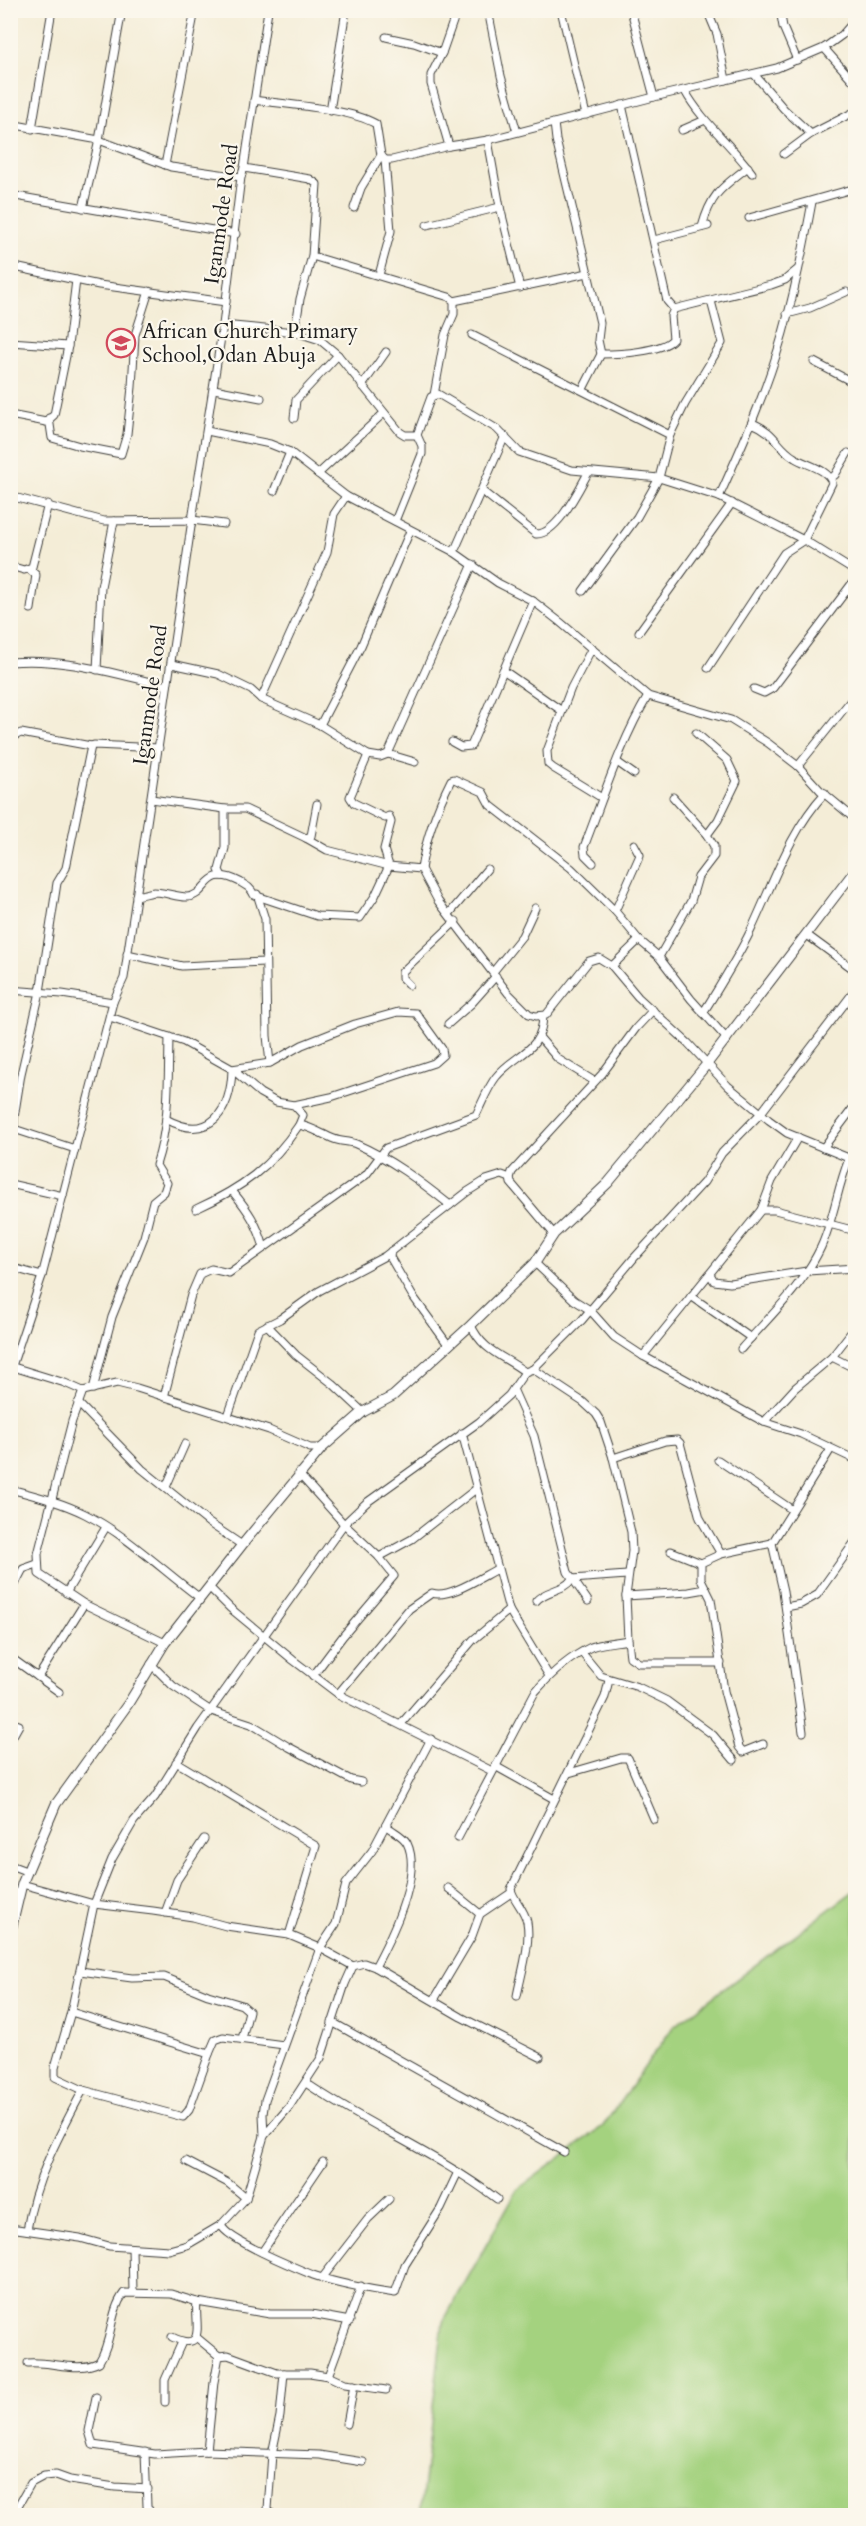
<svg xmlns="http://www.w3.org/2000/svg" width="866" height="2526" font-family="Cardo,serif">
<style>
.green{fill:#a4d27f;stroke:#60774e;stroke-width:1.5}
.lines{fill:none;stroke-linecap:round;stroke-linejoin:round}
.street-casing{stroke:#3c3b38;stroke-width:9}
.secondary-casing{stroke:#3c3b38;stroke-width:11}
.street{stroke:#fff;stroke-width:7}
.secondary{stroke:#fff;stroke-width:9}
.labels{text-anchor:middle;stroke-width:4.5;stroke-linejoin:round;paint-order:stroke}
.street-label{font-size:21px;fill:#1c1c1c;stroke:#fbf7ec}
.poi-label{font-size:21px;fill:#1c1c1c;stroke:#fbf7ec;text-anchor:start}
</style>
<rect width="100%" height="100%" fill="#fbf7ec"/>
<filter id="ink" filterUnits="userSpaceOnUse"><feTurbulence type="fractalNoise" baseFrequency=".0167" numOctaves="2"/><feDisplacementMap in="SourceGraphic" scale="12" xChannelSelector="R" yChannelSelector="G"/><feConvolveMatrix kernelMatrix="1 2 1 2 8 2 1 2 1" color-interpolation-filters="sRGB"/></filter>
<filter id="wash" filterUnits="userSpaceOnUse"><feTurbulence type="fractalNoise" baseFrequency=".008" numOctaves="4" result="noise"/><feDisplacementMap in="SourceGraphic" scale="24" xChannelSelector="R" yChannelSelector="G"/><feGaussianBlur stdDeviation="1.35" result="paint"/><feColorMatrix in="noise" values="0 0 0 0 0 0 0 0 0 0 0 0 0 0 0 0 0 1.4 0 .05"/><feComposite in="paint" operator="in"/></filter>
<g filter="url(#wash)">
<rect width="100%" height="100%" fill="#f4edd7"/>
<!-- green -->
<path class="green" d="M 855,1890 L 855,2515 L 420,2516 L 443,2322 L 517,2190 L 603,2126 L 673,2027 Z"/>
</g>
<g filter="url(#ink)">
<g class="lines">
<!-- street casing -->
<g class="street-casing">
<g id="street">
<path d="M 488,10 L 501,76 L 517,132"/>
<path d="M 561,10 L 586,115"/>
<path d="M 631,10 L 654,97"/>
<path d="M 707,10 L 717,34 L 726,80"/>
<path d="M 780,10 L 783,27 L 797,60"/>
<path d="M 386,37 L 414,43 L 442,53"/>
<path d="M 824,48 L 856,84"/>
<path d="M 754,74 L 784,109 L 811,134"/>
<path d="M 685,91 C 702,122 731,144 752,173"/>
<path d="M 254,100 C 288,105 348,108 376,124 L 381,155 L 385,160 L 391,231 L 379,275"/>
<path d="M 622,105 L 667,301 L 674,309"/>
<path d="M 330,111 L 346,10"/>
<path d="M 554,123 L 556,140 L 600,323 L 598,340 L 601,354 L 583,389"/>
<path d="M 10,124 L 99,140 L 171,167 L 241,177"/>
<path d="M 32,129 L 52,10"/>
<path d="M 682,130 L 705,120"/>
<path d="M 488,140 L 500,207 L 520,288"/>
<path d="M 449,146 L 431,84 L 431,75 L 442,53 L 457,10"/>
<path d="M 784,154 L 811,134 L 856,111"/>
<path d="M 385,160 L 392,160 L 449,146 L 488,140 L 654,97 L 777,68 L 824,48 L 842,35 L 856,19"/>
<path d="M 165,165 L 195,10"/>
<path d="M 244,168 L 310,179 L 317,184 L 312,256 L 300,299 L 295,332"/>
<path d="M 852,190 L 856,203"/>
<path d="M 10,195 L 236,234"/>
<path d="M 83,208 L 99,140 L 122,10"/>
<path d="M 354,208 L 361,188 L 381,155"/>
<path d="M 749,218 L 856,188"/>
<path d="M 427,225 L 500,207"/>
<path d="M 702,227 C 711,194 721,188 748,167"/>
<path d="M 654,240 L 708,226"/>
<path d="M 312,256 L 449,297 L 454,301 L 454,314 L 445,335 L 434,395"/>
<path d="M 10,266 L 99,285 L 226,302"/>
<path d="M 454,301 L 588,273"/>
<path d="M 787,314 L 810,308 L 846,292"/>
<path d="M 223,325 L 295,332 L 320,340 L 338,355 L 400,432 L 405,435 L 417,435"/>
<path d="M 472,335 L 670,435"/>
<path d="M 10,342 L 68,346"/>
<path d="M 601,354 C 619,354 662,352 673,339 L 671,316 L 674,309 L 771,285 L 785,280 L 797,270"/>
<path d="M 814,362 L 856,384"/>
<path d="M 362,386 L 386,352"/>
<path d="M 214,389 L 261,398"/>
<path d="M 10,415 L 46,422 L 54,415 L 68,346 L 76,280"/>
<path d="M 49,418 L 52,438 L 80,446 L 121,454 L 127,434 L 132,387 L 135,335 L 149,291"/>
<path d="M 294,418 L 296,400 L 338,355"/>
<path d="M 207,431 L 270,444 L 290,452 L 346,496 L 454,552 L 498,583 L 533,601 L 560,622 L 648,696 L 731,720 L 768,743 L 798,766 L 820,790 L 856,820"/>
<path d="M 417,435 L 431,397 L 438,394 L 497,429 L 519,452 L 572,470 L 659,478 L 719,497 L 804,540 L 856,572"/>
<path d="M 318,474 L 384,413"/>
<path d="M 831,478 L 835,475 L 848,453"/>
<path d="M 274,491 L 290,452"/>
<path d="M 482,491 L 536,534 C 557,535 579,489 588,473"/>
<path d="M 10,496 L 104,521 L 192,520 L 224,524"/>
<path d="M 719,497 C 743,444 767,390 783,333 C 795,290 804,246 812,202"/>
<path d="M 395,521 L 422,454 L 422,446 L 417,435"/>
<path d="M 454,552 L 505,436"/>
<path d="M 10,566 L 24,570 L 32,567 L 48,504"/>
<path d="M 29,569 L 36,575 L 31,609"/>
<path d="M 583,591 L 637,517 L 659,478 L 670,435 L 685,404 L 722,343 L 711,301"/>
<path d="M 639,632 L 732,503"/>
<path d="M 592,648 L 571,688 L 547,751 L 548,764 L 553,768 L 602,798"/>
<path d="M 10,662 C 64,657 115,674 167,686"/>
<path d="M 172,664 L 218,674 L 251,690 L 261,699 L 320,725 L 368,755 L 380,757 L 388,754 L 473,564"/>
<path d="M 708,668 L 784,553 L 804,540 L 832,483 C 829,469 806,465 795,458 C 776,447 777,433 752,423"/>
<path d="M 97,670 L 101,587 L 114,521"/>
<path d="M 503,670 L 562,711"/>
<path d="M 754,689 L 764,693 L 773,688 L 856,578"/>
<path d="M 261,699 L 327,552 L 334,514 L 346,496"/>
<path d="M 320,725 L 361,646 L 410,531"/>
<path d="M 10,738 L 21,733 L 91,746 L 94,745 L 159,748"/>
<path d="M 452,742 L 461,747 L 471,746 L 533,601"/>
<path d="M 388,754 L 415,762"/>
<path d="M 617,762 L 634,774"/>
<path d="M 798,766 L 856,694"/>
<path d="M 673,797 L 707,835"/>
<path d="M 151,799 L 225,809 L 245,809 L 306,838 L 327,850 L 389,866 L 421,869 L 438,901 L 508,993 L 529,1014 L 536,1016 L 546,1015 L 589,961 L 599,958 L 612,966 L 638,997 L 688,1043 L 728,1086 L 769,1120 L 787,1133 L 856,1161"/>
<path d="M 306,838 L 311,836 L 317,804"/>
<path d="M 634,844 L 640,855 L 615,911 L 639,940 L 659,957 L 691,999 L 727,1039"/>
<path d="M 593,863 L 585,855 L 584,847 C 604,796 620,743 648,696"/>
<path d="M 421,869 C 426,837 437,808 451,780 L 454,779 L 483,792 L 490,805 L 571,868 L 615,911"/>
<path d="M 222,876 L 219,870 L 225,848 L 225,809"/>
<path d="M 257,894 L 265,919 L 267,1036 L 270,1063"/>
<path d="M 136,896 C 142,895 148,893 154,892 C 165,892 176,897 187,897 C 209,896 204,863 240,882 C 247,886 251,888 254,895 L 317,916 L 360,918 L 375,896 L 389,866 L 384,849 L 391,822 L 389,816 L 385,818 L 354,803 L 350,797 L 368,755"/>
<path d="M 449,914 L 487,869"/>
<path d="M 807,935 L 856,971"/>
<path d="M 127,954 L 182,966 L 265,962"/>
<path d="M 659,957 L 691,901 L 698,877 L 714,856 L 714,846 L 707,835 L 718,820 L 737,781 L 727,760 L 696,733"/>
<path d="M 612,966 L 639,940"/>
<path d="M 493,972 L 522,936 L 535,908"/>
<path d="M 409,985 L 402,978 L 402,972 L 456,921"/>
<path d="M 10,990 L 62,994 L 113,1002"/>
<path d="M 703,1013 C 720,986 737,959 751,930 C 773,884 789,832 825,793"/>
<path d="M 110,1017 L 184,1042 L 232,1069 L 260,1093 L 276,1102 L 294,1105 L 303,1115 L 299,1125 C 312,1127 321,1134 334,1139 C 341,1142 349,1141 356,1144 C 391,1159 421,1182 450,1205"/>
<path d="M 448,1024 L 472,1003 L 496,976"/>
<path d="M 539,1037 L 558,1059 L 594,1081"/>
<path d="M 166,1119 C 210,1143 231,1111 232,1069 L 270,1063 L 302,1045 L 355,1024 L 398,1012 L 416,1013 L 442,1049 L 443,1055 L 434,1063 L 331,1097 L 294,1105"/>
<path d="M 14,1120 L 14,1129 L 75,1149"/>
<path d="M 10,1126 L 14,1118 L 21,1074 L 40,992 L 57,883 L 66,868 L 91,746"/>
<path d="M 823,1148 L 856,1104"/>
<path d="M 510,1178 L 511,1183 L 554,1234"/>
<path d="M 10,1184 L 63,1196"/>
<path d="M 233,1192 C 248,1210 258,1225 264,1248"/>
<path d="M 196,1209 C 242,1188 271,1167 299,1125"/>
<path d="M 761,1210 L 772,1181 L 798,1137"/>
<path d="M 391,1251 L 390,1257 L 412,1295 L 449,1346"/>
<path d="M 535,1263 L 574,1300 L 590,1310 L 614,1337 L 643,1356 L 764,1422 L 801,1434 L 856,1460"/>
<path d="M 10,1267 L 42,1276"/>
<path d="M 710,1274 L 714,1281 L 730,1283 L 807,1271 L 856,1268"/>
<path d="M 691,1296 L 751,1338"/>
<path d="M 267,1325 L 296,1355 L 333,1384 L 363,1412"/>
<path d="M 471,1325 C 482,1351 504,1356 525,1372 L 533,1369 L 583,1402 L 596,1414 L 601,1422 L 613,1458 L 631,1532 L 632,1551 L 626,1596 L 628,1640"/>
<path d="M 741,1349 C 768,1318 803,1286 821,1247 C 834,1219 837,1188 849,1159"/>
<path d="M 643,1356 L 761,1210 L 775,1210 L 856,1231"/>
<path d="M 832,1357 L 856,1369"/>
<path d="M 10,1366 L 65,1383 L 83,1391 L 117,1383 L 137,1388 L 269,1430 L 310,1448 L 322,1448"/>
<path d="M 533,1369 L 582,1320 L 634,1258 L 704,1182 L 722,1153 L 761,1113 L 856,989"/>
<path d="M 10,1372 L 42,1276 L 113,1002 L 124,978 L 192,520 L 223,325 L 241,177 L 244,168 L 268,10"/>
<path d="M 93,1389 L 112,1317 L 144,1237 L 153,1201 L 164,1192 L 167,1183 L 156,1165 C 170,1123 168,1081 169,1037"/>
<path d="M 513,1389 L 534,1436 L 568,1572 L 588,1601"/>
<path d="M 83,1391 L 72,1421 L 38,1554 L 39,1574 L 84,1604 L 165,1643"/>
<path d="M 164,1397 L 191,1295 L 200,1274 L 211,1269 L 229,1273 L 366,1175 L 386,1148 L 476,1115 C 482,1103 488,1087 496,1077 C 515,1053 542,1053 543,1016"/>
<path d="M 78,1403 L 142,1469 L 209,1523 L 242,1545"/>
<path d="M 228,1416 L 258,1330 L 280,1319 L 319,1291 L 385,1256 L 467,1192 L 486,1180 L 502,1175 L 510,1178 L 512,1172 L 602,1074 L 636,1028 L 653,1010"/>
<path d="M 764,1422 L 795,1388 L 832,1357 L 856,1326"/>
<path d="M 462,1433 L 509,1610 L 549,1676"/>
<path d="M 613,1458 L 665,1441 L 677,1440 L 680,1443 L 700,1518 L 721,1554"/>
<path d="M 718,1460 L 791,1509"/>
<path d="M 298,1473 L 344,1524 L 379,1557 L 394,1576 L 343,1636 L 313,1676"/>
<path d="M 166,1487 L 185,1444"/>
<path d="M 10,1489 C 36,1496 61,1502 85,1514 C 127,1535 162,1570 200,1598"/>
<path d="M 671,1551 L 701,1563"/>
<path d="M 379,1557 L 412,1539 L 476,1489"/>
<path d="M 209,1587 L 230,1608 L 293,1660 L 338,1694 L 492,1771"/>
<path d="M 66,1593 L 106,1527"/>
<path d="M 10,1594 L 23,1569 L 37,1564"/>
<path d="M 626,1596 L 689,1592 L 706,1589"/>
<path d="M 536,1601 C 546,1589 563,1592 572,1579 L 627,1575"/>
<path d="M 786,1607 L 801,1604 L 817,1595 L 856,1540"/>
<path d="M 582,1653 L 601,1676 L 638,1687 L 667,1701 L 713,1735 L 734,1760"/>
<path d="M 10,1657 L 59,1692"/>
<path d="M 151,1664 L 173,1686 L 211,1711 L 251,1724 L 289,1747 L 351,1780 L 361,1782"/>
<path d="M 38,1677 L 84,1604"/>
<path d="M 338,1694 L 409,1609 L 432,1593 C 449,1599 481,1577 497,1569"/>
<path d="M 10,1722 L 19,1725 L 10,1741"/>
<path d="M 401,1724 L 473,1640 L 509,1610"/>
<path d="M 803,1732 L 783,1591 L 772,1543 L 831,1449"/>
<path d="M 763,1744 L 743,1752 L 739,1747 L 724,1691 L 711,1599 L 701,1579 L 701,1563 L 721,1554 L 772,1543"/>
<path d="M 176,1762 L 316,1846 L 289,1935"/>
<path d="M 495,1766 L 554,1799"/>
<path d="M 569,1773 L 621,1758 L 628,1758 L 654,1819"/>
<path d="M 458,1838 L 535,1692 C 550,1675 570,1657 591,1647 C 602,1643 617,1642 628,1640 L 630,1657 L 639,1663 L 721,1663"/>
<path d="M 10,1865 L 26,1871"/>
<path d="M 22,1884 L 94,1904 L 153,1911 L 193,1917 L 226,1926 L 289,1935 L 320,1948 L 353,1966 L 364,1963 L 375,1967 L 461,2017 L 540,2057"/>
<path d="M 448,1888 L 480,1914"/>
<path d="M 165,1913 L 177,1880 L 204,1839"/>
<path d="M 375,1967 C 390,1939 423,1875 407,1843 C 402,1834 392,1832 386,1825"/>
<path d="M 80,1971 L 132,1978 L 164,1977 L 208,1995 L 242,2005 L 249,2011 L 242,2039"/>
<path d="M 517,1996 C 521,1974 531,1945 527,1922 C 524,1908 513,1900 511,1889 L 605,1697 L 609,1680"/>
<path d="M 434,2000 L 472,1936 L 480,1914 L 511,1893"/>
<path d="M 71,2012 L 209,2054 L 215,2040 L 223,2037 L 284,2045"/>
<path d="M 332,2022 L 564,2152"/>
<path d="M 209,2054 L 189,2110 L 183,2117 L 83,2090 L 55,2077 L 55,2067 L 71,2012 L 94,1904 L 112,1859 L 134,1821 L 155,1797 L 198,1728 L 344,1524 L 366,1503 L 479,1422 L 509,1395 L 525,1372"/>
<path d="M 306,2083 C 367,2125 438,2154 497,2199"/>
<path d="M 264,2136 L 263,2114 L 265,2100 L 320,1948 L 336,1924 L 346,1884 L 372,1851 L 431,1739"/>
<path d="M 186,2161 L 228,2183 L 246,2198"/>
<path d="M 221,2225 C 227,2240 296,2268 313,2275 C 339,2284 368,2289 395,2293 L 405,2265 L 441,2208 L 458,2172"/>
<path d="M 10,2228 L 80,2238 L 109,2246 L 169,2250 L 187,2245 L 221,2225 L 246,2198 L 264,2136 L 289,2107 L 321,2058 L 345,1984 L 353,1966"/>
<path d="M 27,2230 C 35,2179 59,2135 83,2090"/>
<path d="M 132,2248 L 133,2292"/>
<path d="M 262,2252 L 323,2162"/>
<path d="M 323,2277 L 368,2219 L 389,2199"/>
<path d="M 172,2337 C 208,2354 194,2321 197,2302 L 270,2314 L 311,2314 L 350,2321"/>
<path d="M 196,2337 L 219,2356"/>
<path d="M 28,2363 C 51,2361 79,2373 99,2362 C 113,2340 109,2313 124,2293 L 171,2294 L 197,2302"/>
<path d="M 328,2376 L 361,2286"/>
<path d="M 96,2397 L 89,2431 L 93,2445 L 155,2454 L 207,2451 L 319,2455 L 363,2462"/>
<path d="M 165,2402 L 165,2380 L 182,2342"/>
<path d="M 347,2424 L 354,2385"/>
<path d="M 207,2451 L 214,2382 L 219,2356 L 228,2355 L 277,2373 L 310,2373 L 328,2376 L 345,2384 L 386,2390"/>
<path d="M 145,2452 L 147,2506 L 152,2516"/>
<path d="M 12,2516 L 31,2483 L 44,2476 L 56,2475 L 70,2480 L 115,2487 L 148,2489"/>
<path d="M 273,2516 L 268,2509 L 272,2454 L 280,2416 L 284,2373"/>
</g>
</g>
<!-- secondary casing -->
<g class="secondary-casing">
<path id="secondary" d="M 10,1934 L 22,1884 L 56,1804 L 128,1704 L 165,1643 L 242,1545 L 322,1448 L 363,1412 L 393,1396 L 471,1325 L 535,1263 L 554,1234 L 608,1183 L 707,1064 L 856,869"/>
</g>
<!-- street -->
<use href="#street" class="street"/>
<!-- secondary -->
<use href="#secondary" class="secondary"/>
</g>
</g>
<!-- icons -->
<defs>
<g id="school-ring" transform="scale(1.5)"><circle r="9.5" fill="#fbf7ec" stroke="#d1495b" stroke-width="1.5"/><path d="M0-5L7-2L0 1L-7-2ZM-4 1L0 2.5L4 1V4Q0 6-4 4Z" fill="#d1495b"/></g>
</defs>
<g fill-rule="evenodd">
<use href="#school-ring" x="121" y="343"/>
</g>
<g class="labels">
<!-- street labels -->
<g class="street-label">
<text transform="translate(221 214) rotate(-82)" y="7">Iganmode Road</text>
<text transform="translate(150 695) rotate(-82)" y="7">Iganmode Road</text>
</g>
<!-- poi labels -->
<g class="poi-label">
<text x="142" y="338">African Church Primary<tspan x="142" dy="24">School,Odan Abuja</tspan></text>
</g>
</g>
<!-- margin -->
<rect width="866" height="2526" fill="none" stroke="#fbf7ec" stroke-width="36"/>
</svg>
